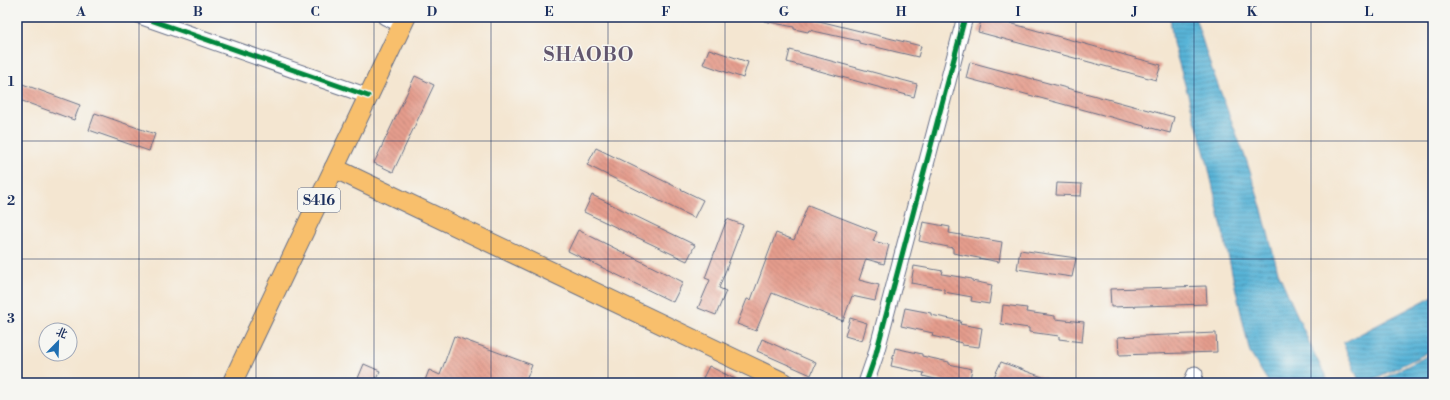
<svg xmlns="http://www.w3.org/2000/svg" width="1450" height="400" font-family="'Libre Bodoni','Noto Serif SC',serif">
<style>
.water{fill:url(#water-rules);stroke:#3a729a}
.building{fill:url(#building-back-hatch)}
.lines{fill:none;stroke-linecap:round;stroke-linejoin:round}
.minor-casing{stroke:#676f86;stroke-width:17}
.major-casing{stroke:#676f86;stroke-width:21}
.minor{stroke:#fff;stroke-width:15}
.major{stroke:#f8bf6c;stroke-width:19}
.cycleway-casing{stroke:#f6f6f2;stroke-width:8}
.cycleway{stroke:#00873e;stroke-width:5}
.grid{fill:none;stroke:#1b2f5e;stroke-width:1;stroke-opacity:0.55}
.labels{text-anchor:middle;stroke-width:3;stroke-linejoin:round;paint-order:stroke}
.shield{fill:#f6f6f2;stroke:#5d6b8a;stroke-width:1}
.shield-label{font-size:14px;font-weight:bold;fill:#1b2f5e}
.district-label{font-size:19px;font-weight:bold;letter-spacing:1px;fill:#62566e;stroke:#f6f6f2}
.neatline{fill:none;stroke:#1b2f5e;stroke-width:1.5}
.grid-label{font-size:13px;text-anchor:middle;font-weight:bold;fill:#1b2f5e}
</style>
<defs>
<pattern id="water-rules" width="6" height="5" patternUnits="userSpaceOnUse"><rect width="6" height="5" fill="#59b4d7"/><path d="M0 2.5h6" fill="none" stroke="#4993b2"/></pattern>
<pattern id="building-back-hatch" width="6" height="6" patternUnits="userSpaceOnUse"><rect width="6" height="6" fill="#e59d8d"/><path d="M-1 5l2 2M0 0l6 6M5-1l2 2" fill="none" stroke="#b98076"/></pattern>
</defs>
<rect width="100%" height="100%" fill="#f6f6f2"/>
<filter id="ink" filterUnits="userSpaceOnUse"><feTurbulence type="fractalNoise" baseFrequency=".025" numOctaves="2"/><feDisplacementMap in="SourceGraphic" scale="8" xChannelSelector="R" yChannelSelector="G"/><feConvolveMatrix kernelMatrix="1 2 1 2 8 2 1 2 1" color-interpolation-filters="sRGB"/></filter>
<filter id="wash" filterUnits="userSpaceOnUse"><feTurbulence type="fractalNoise" baseFrequency=".012" numOctaves="4" result="noise"/><feDisplacementMap in="SourceGraphic" scale="16" xChannelSelector="R" yChannelSelector="G"/><feGaussianBlur stdDeviation="0.9" result="paint"/><feColorMatrix in="noise" values="0 0 0 0 0 0 0 0 0 0 0 0 0 0 0 0 0 1.4 0 .05"/><feComposite in="paint" operator="in"/></filter>
<g filter="url(#wash)">
<rect width="100%" height="100%" fill="#f4e6d1"/>
<!-- water -->
<g class="water">
<path d="M 1170,17 L 1195,17 L 1210,64 L 1247,162 L 1262,210 L 1278,272 L 1312,349 L 1329,383 L 1269,383 L 1250,353 L 1207,161 L 1173,43 Z"/>
<path d="M 1433,296 L 1433,350 L 1366,383 L 1360,383 L 1343,343 Z"/>
<path d="M 1433,353 L 1433,383 L 1374,383 Z"/>
</g>
<g id="blocks">
<!-- building -->
<g class="building">
<path d="M 765,17 L 812,17 L 811,19 L 921,46 L 918,57 L 859,43 L 859,41 L 809,30 L 808,32 L 794,29 L 794,27 L 764,21 Z"/>
<path d="M 982,17 L 988,17 L 1161,65 L 1156,80 L 978,32 Z"/>
<path d="M 709,49 L 748,62 L 743,78 L 703,64 Z"/>
<path d="M 790,50 L 917,84 L 914,97 L 787,62 Z"/>
<path d="M 970,62 L 1174,117 L 1170,133 L 966,78 Z"/>
<path d="M 415,76 L 434,85 L 393,172 L 374,163 Z"/>
<path d="M 17,82 L 80,105 L 74,120 L 17,99 Z"/>
<path d="M 95,113 L 155,134 L 149,151 L 89,130 Z"/>
<path d="M 596,148 L 703,200 L 694,218 L 587,165 Z"/>
<path d="M 1057,183 L 1082,184 L 1081,196 L 1056,195 Z"/>
<path d="M 592,195 L 695,245 L 687,261 L 584,212 Z"/>
<path d="M 808,205 L 877,232 L 873,241 L 889,245 L 884,264 L 866,259 L 859,280 L 879,285 L 875,301 L 852,296 L 843,321 L 772,293 L 756,331 L 737,324 L 747,299 L 751,300 L 776,233 L 794,240 Z"/>
<path d="M 727,219 L 743,225 L 719,288 L 726,291 L 716,315 L 698,308 L 710,280 L 705,278 Z"/>
<path d="M 923,222 L 950,227 L 949,233 L 1002,242 L 999,262 L 953,253 L 953,248 L 919,241 Z"/>
<path d="M 578,230 L 683,282 L 673,302 L 568,251 Z"/>
<path d="M 1020,250 L 1076,258 L 1072,277 L 1017,269 Z"/>
<path d="M 914,266 L 943,271 L 942,274 L 972,279 L 972,281 L 992,285 L 989,304 L 971,301 L 972,297 L 944,292 L 944,289 L 911,283 Z"/>
<path d="M 1206,286 L 1207,304 L 1111,307 L 1110,289 Z"/>
<path d="M 1003,305 L 1027,308 L 1026,312 L 1055,316 L 1055,319 L 1084,322 L 1082,342 L 1059,339 L 1059,336 L 1029,332 L 1029,328 L 1001,324 Z"/>
<path d="M 905,308 L 931,313 L 931,315 L 961,321 L 960,324 L 982,328 L 979,347 L 962,345 L 962,343 L 932,336 L 933,333 L 901,326 Z"/>
<path d="M 850,318 L 867,323 L 862,341 L 845,336 Z"/>
<path d="M 1216,333 L 1217,352 L 1119,355 L 1118,337 Z"/>
<path d="M 454,336 L 532,365 L 525,383 L 424,383 L 429,370 L 440,375 Z"/>
<path d="M 762,339 L 816,363 L 811,375 L 757,351 Z"/>
<path d="M 895,348 L 922,354 L 922,356 L 949,362 L 949,364 L 972,369 L 969,383 L 951,383 L 923,376 L 924,373 L 891,366 Z"/>
<path d="M 1001,362 L 1056,382 L 1056,383 L 1003,383 L 993,379 Z"/>
<path d="M 364,364 L 380,371 L 374,383 L 356,383 Z"/>
<path d="M 709,366 L 743,383 L 714,383 L 703,378 Z"/>
</g>
</g>
</g>
<g filter="url(#ink)">
<use href="#blocks" fill-opacity="0" stroke="#676f86" stroke-width="1"/>
<g class="lines">
<!-- minor casing -->
<g class="minor-casing">
<g id="minor">
<path d="M 142,17 L 368,96"/>
<path d="M 385,17 L 402,25"/>
<path d="M 866,383 L 875,357 L 965,17"/>
<path d="M 1191,383 L 1195,374"/>
</g>
</g>
<!-- major casing -->
<g class="major-casing">
<g id="major">
<path d="M 334,168 L 785,383"/>
<path d="M 232,383 L 406,17"/>
</g>
</g>
<!-- minor -->
<use href="#minor" class="minor"/>
<!-- major -->
<use href="#major" class="major"/>
<!-- cycleway casing -->
<g class="cycleway-casing">
<g id="cycleway">
<path d="M 142,17 L 368,96"/>
<path d="M 866,383 L 875,357 L 965,17"/>
</g>
</g>
<!-- cycleway -->
<use href="#cycleway" class="cycleway"/>
</g>
</g>
<!-- grid -->
<path class="grid" d="M 139,17 L 139,383M 256,17 L 256,383M 374,17 L 374,383M 491,17 L 491,383M 608,17 L 608,383M 725,17 L 725,383M 842,17 L 842,383M 959,17 L 959,383M 1076,17 L 1076,383M 1194,17 L 1194,383M 1311,17 L 1311,383M 17,141 L 1433,141M 17,259 L 1433,259"/>
<g class="labels">
<!-- shield labels -->
<rect class="shield" x="298" y="188" width="42" height="24" rx="3"/>
<g class="shield-label">
<text x="319" y="205">S416</text>
</g>
<!-- district labels -->
<g class="district-label">
<text x="589" y="61">SHAOBO</text>
</g>
</g>
<!-- margin -->
<rect width="1450" height="400" fill="none" stroke="#f6f6f2" stroke-width="44"/>
<!-- north arrow -->
<g transform="translate(58 342) rotate(23)"><circle r="19" fill="#f6f6f2" stroke="#9ea6b7"/>
<path d="M0-3L7 15L0 10L-7 15Z" fill="#1f6fb2"/>
<text y="-6" font-size="11" font-weight="bold" text-anchor="middle" fill="#1b2f5e">北</text>
</g>
<rect x="22" y="22" width="1406" height="356" class="neatline"/>
<g class="grid-label">
<text x="81" y="16">A</text>
<text x="198" y="16">B</text>
<text x="315" y="16">C</text>
<text x="432" y="16">D</text>
<text x="549" y="16">E</text>
<text x="666" y="16">F</text>
<text x="784" y="16">G</text>
<text x="901" y="16">H</text>
<text x="1018" y="16">I</text>
<text x="1135" y="16">J</text>
<text x="1252" y="16">K</text>
<text x="1369" y="16">L</text>
<text x="11" y="86">1</text>
<text x="11" y="205">2</text>
<text x="11" y="323">3</text>
</g>
</svg>
